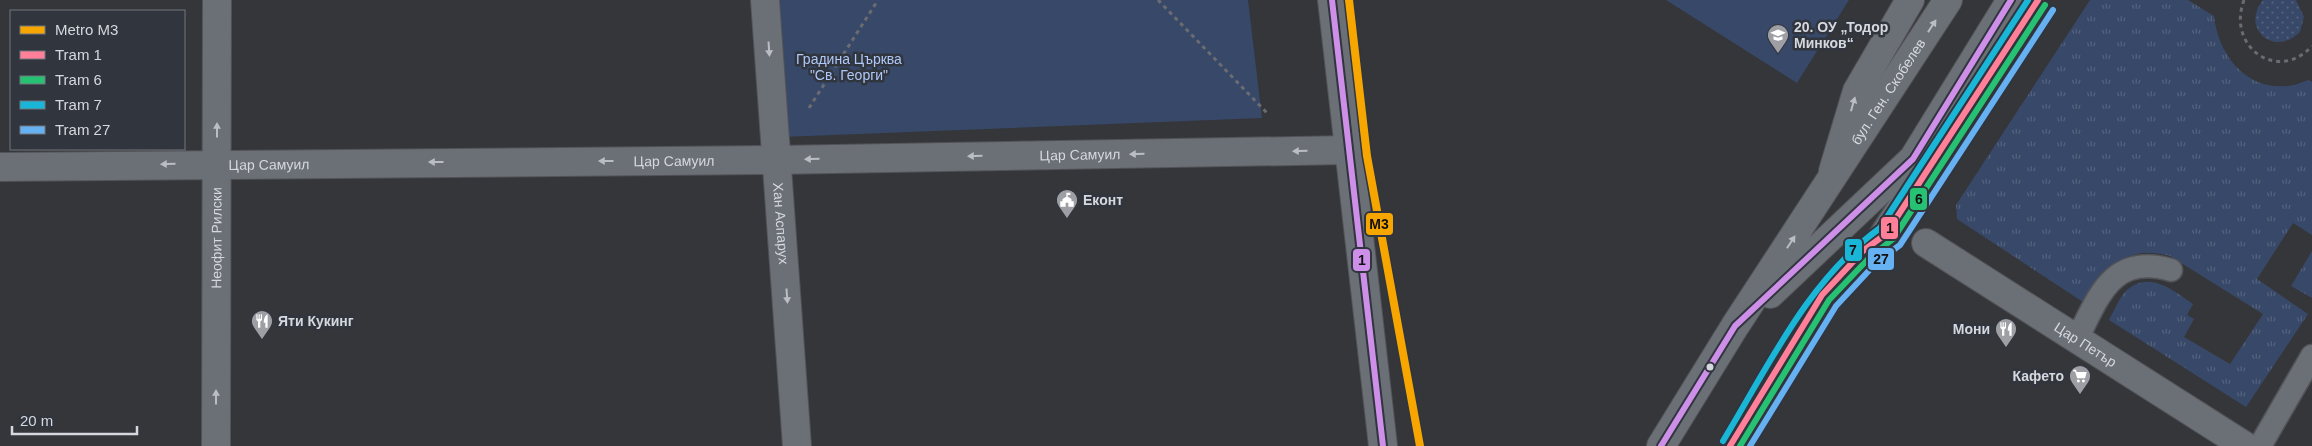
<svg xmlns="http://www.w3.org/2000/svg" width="2312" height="446" font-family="Arial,sans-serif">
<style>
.grass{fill:url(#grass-tufts)}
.park{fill:#384868}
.garden{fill:url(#garden-dots)}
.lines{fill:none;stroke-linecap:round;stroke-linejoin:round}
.service-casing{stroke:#525357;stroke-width:25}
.minor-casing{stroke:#525357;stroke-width:30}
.primary-casing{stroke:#525357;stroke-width:30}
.path{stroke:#6a6c71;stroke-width:3;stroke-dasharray:4 4;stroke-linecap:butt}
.service{stroke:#6b6f76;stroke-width:22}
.minor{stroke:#6b6f76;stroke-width:28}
.primary{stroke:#6b7077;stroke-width:28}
.bus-1-casing{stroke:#30353e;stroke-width:10}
.bus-1{stroke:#ce8fe9;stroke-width:6}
.tram-1-casing{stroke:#30353e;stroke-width:10}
.tram-2-casing{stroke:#30353e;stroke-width:10}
.tram-3-casing{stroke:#30353e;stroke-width:10}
.tram-4-casing{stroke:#30353e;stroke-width:10}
.tram-1{stroke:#ff8098;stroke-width:6}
.tram-2{stroke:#26c172;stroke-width:6}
.tram-3{stroke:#1ab6d8;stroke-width:6}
.tram-4{stroke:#66b1f2;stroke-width:6}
.metro-1-casing{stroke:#30353e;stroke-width:11}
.metro-1{stroke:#f7a600;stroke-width:8}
.oneway{fill:#babec4}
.bus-dot{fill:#d5d8de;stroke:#30353e;stroke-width:2}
.labels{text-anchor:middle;stroke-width:5;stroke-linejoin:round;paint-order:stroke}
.poi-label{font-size:14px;font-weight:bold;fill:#d5d8de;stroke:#30353e;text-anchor:start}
.park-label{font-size:14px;fill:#b0c8f7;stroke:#30353e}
.street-label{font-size:14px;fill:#d5d8de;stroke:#30353e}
.line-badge{stroke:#30353e;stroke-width:2}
.pale-badge-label{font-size:14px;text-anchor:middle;font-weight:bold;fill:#111}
</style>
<defs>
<pattern id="grass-tufts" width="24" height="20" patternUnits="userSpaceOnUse" patternTransform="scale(1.25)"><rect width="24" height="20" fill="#384868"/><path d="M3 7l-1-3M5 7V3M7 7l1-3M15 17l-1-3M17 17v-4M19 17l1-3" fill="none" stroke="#54627d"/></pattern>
<pattern id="garden-dots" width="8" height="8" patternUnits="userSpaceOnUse" patternTransform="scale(1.25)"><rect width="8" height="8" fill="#384868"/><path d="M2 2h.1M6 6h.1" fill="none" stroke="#54627d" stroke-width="1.8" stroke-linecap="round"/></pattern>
</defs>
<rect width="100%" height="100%" fill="#34363a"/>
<!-- grass -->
<g class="grass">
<path d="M 2090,0 L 2188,0 L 2214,16 C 2218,54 2245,90 2287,86 C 2294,86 2302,82 2309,80 L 2312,82 L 2312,235 L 2293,223 L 2257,279 L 2308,314 L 2246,407 L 2109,320 C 2114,311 2120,296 2127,290 C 2150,270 2174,291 2193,304 L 2187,315 L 2194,319 L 2184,337 L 2230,364 L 2263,314 L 2170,256 C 2122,243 2110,270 2083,302 L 1957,219 L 1956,205 Z"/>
<path d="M 2312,251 L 2312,298 L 2291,286 Z"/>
</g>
<!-- park -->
<g class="park">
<path d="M 777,0 L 1248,0 L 1262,118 L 782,137 Z"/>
<path d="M 1666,0 L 1849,0 L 1797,83 Z"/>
</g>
<!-- garden -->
<path class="garden" d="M 2263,0 L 2296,0 L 2304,17 L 2300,32 C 2274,58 2240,28 2263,0 Z"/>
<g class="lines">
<!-- service casing -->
<g class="service-casing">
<g id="service">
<path d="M 2077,339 C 2099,296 2112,253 2171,270"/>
<path d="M 1739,446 L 1828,304 L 1867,256 L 2032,0"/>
<path d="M 2260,446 L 2312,356"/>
</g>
</g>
<!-- minor casing -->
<g class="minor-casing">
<g id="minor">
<path id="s1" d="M 765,0 L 797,446"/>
<path id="s2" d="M 0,167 L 777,160 L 1349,150"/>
<path d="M 1833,171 L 1857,91 L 1910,0"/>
<path id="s3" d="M 1926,243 L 2245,446"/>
<path id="s4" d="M 216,446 L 217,0"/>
</g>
</g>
<!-- primary casing -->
<g class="primary-casing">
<g id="primary">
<path d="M 1332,0 L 1383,446"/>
<path d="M 1770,294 L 1913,159 L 2011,0"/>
<path id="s5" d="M 1661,446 L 1735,326 L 1948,0"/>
</g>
</g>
<!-- path -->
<g class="path">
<path d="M 1158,0 L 1269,115"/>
<path d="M 2244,0 C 2226,48 2279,83 2312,46"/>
<path d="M 809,108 L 878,0"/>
</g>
<!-- service -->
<use href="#service" class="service"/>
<!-- minor -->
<use href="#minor" class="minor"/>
<!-- primary -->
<use href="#primary" class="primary"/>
<!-- bus-1 casing -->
<g class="bus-1-casing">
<g id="bus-1">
<path d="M 1332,0 L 1383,446"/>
<path d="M 1661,446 L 1735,326 L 1913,159 L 2011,0"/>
</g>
</g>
<!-- bus-1 -->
<use href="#bus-1" class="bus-1"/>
<!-- tram-1 casing -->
<g class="tram-1-casing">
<path id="tram-1" d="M 1730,446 L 1822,295 L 1864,250 L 1886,234 L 2038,0"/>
</g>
<!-- tram-2 casing -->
<g class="tram-2-casing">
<path id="tram-2" d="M 1740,446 L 1829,300 L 1870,257 L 1893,239 L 2045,5"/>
</g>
<!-- tram-3 casing -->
<g class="tram-3-casing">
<path id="tram-3" d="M 1723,441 C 1768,367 1808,280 1880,228 L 2028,0"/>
</g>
<!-- tram-4 casing -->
<g class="tram-4-casing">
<path id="tram-4" d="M 1750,446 L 1836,306 L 1876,263 L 1900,245 L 2053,10"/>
</g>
<!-- tram-1 -->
<use href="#tram-1" class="tram-1"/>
<!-- tram-2 -->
<use href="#tram-2" class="tram-2"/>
<!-- tram-3 -->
<use href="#tram-3" class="tram-3"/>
<!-- tram-4 -->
<use href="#tram-4" class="tram-4"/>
<!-- metro-1 casing -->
<g class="metro-1-casing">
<path id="metro-1" d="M 1349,0 L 1367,156 L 1420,446"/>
</g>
<!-- metro-1 -->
<use href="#metro-1" class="metro-1"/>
</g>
<!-- one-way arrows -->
<defs><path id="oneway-solid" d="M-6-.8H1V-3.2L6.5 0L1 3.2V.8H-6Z" transform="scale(1.25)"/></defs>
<g class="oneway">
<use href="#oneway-solid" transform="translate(1932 26) rotate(-57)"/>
<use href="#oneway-solid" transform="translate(769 49) rotate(86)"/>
<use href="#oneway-solid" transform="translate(1853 104) rotate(-74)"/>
<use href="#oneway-solid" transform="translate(217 130) rotate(-90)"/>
<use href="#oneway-solid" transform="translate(1300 151) rotate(179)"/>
<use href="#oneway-solid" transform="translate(1137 154) rotate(179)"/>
<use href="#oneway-solid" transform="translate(975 156) rotate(179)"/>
<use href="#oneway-solid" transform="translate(812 159) rotate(179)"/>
<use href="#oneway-solid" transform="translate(606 161) rotate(180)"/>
<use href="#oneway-solid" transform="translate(436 162) rotate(180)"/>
<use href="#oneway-solid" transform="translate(168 164) rotate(179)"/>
<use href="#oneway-solid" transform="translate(1791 242) rotate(-57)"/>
<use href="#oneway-solid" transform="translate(787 296) rotate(86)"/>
<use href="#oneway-solid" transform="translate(216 397) rotate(-90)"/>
</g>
<!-- icons -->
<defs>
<g id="school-pin" transform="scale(1.125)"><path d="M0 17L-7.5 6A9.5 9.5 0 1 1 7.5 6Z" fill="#9d9fa5" stroke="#30353e"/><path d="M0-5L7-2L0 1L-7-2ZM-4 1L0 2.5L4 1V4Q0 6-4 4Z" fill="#fff"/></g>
<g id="civic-pin" transform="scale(1.125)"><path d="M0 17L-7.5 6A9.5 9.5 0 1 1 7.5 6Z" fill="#9d9fa5" stroke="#30353e"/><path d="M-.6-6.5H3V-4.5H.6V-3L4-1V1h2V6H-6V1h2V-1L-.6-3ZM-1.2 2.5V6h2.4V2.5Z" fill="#fff"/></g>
<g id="restaurant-pin" transform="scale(1.125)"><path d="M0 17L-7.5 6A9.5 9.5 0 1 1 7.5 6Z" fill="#9d9fa5" stroke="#30353e"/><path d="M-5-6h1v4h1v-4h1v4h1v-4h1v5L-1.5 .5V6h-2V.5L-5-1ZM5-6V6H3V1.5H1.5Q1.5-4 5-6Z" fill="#fff"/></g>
<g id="supermarket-pin" transform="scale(1.125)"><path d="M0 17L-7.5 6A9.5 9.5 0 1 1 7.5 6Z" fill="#9d9fa5" stroke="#30353e"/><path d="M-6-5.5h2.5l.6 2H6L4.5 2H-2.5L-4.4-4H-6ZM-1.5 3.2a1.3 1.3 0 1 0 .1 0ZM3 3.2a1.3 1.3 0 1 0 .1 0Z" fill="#fff"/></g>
</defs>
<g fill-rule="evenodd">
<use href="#school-pin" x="1778" y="35"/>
<use href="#civic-pin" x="1067" y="200"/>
<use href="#restaurant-pin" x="262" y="321"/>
<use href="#restaurant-pin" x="2006" y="329"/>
<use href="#supermarket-pin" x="2080" y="376"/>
</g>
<!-- markers -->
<circle class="bus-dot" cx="1710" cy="367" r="4.5"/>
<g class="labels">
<!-- poi labels -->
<g class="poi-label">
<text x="1794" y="32">20. ОУ „Тодор<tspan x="1794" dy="16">Минков“</tspan></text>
<text x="1083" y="205">Еконт</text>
<text x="278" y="326">Яти Кукинг</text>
<text x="1990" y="334" text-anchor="end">Мони</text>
<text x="2064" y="381" text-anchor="end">Кафето</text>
</g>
<!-- park labels -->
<g class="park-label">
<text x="849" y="64">Градина Църква<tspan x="849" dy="16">"Св. Георги"</tspan></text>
</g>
<!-- street labels -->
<g class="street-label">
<text dy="5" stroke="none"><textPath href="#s5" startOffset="421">бул. Ген. Скобелев</textPath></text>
<text dy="5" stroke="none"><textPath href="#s2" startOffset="1080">Цар Самуил</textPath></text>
<text dy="5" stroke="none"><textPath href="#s2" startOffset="674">Цар Самуил</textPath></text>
<text dy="5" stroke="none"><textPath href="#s2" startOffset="269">Цар Самуил</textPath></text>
<text dy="5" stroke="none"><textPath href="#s1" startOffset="224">Хан Аспарух</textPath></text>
<text dy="5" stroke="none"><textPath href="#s4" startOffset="208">Неофит Рилски</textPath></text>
<text dy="5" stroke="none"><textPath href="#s3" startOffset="189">Цар Петър</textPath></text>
</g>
</g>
<g class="line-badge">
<rect x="1909" y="187" width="19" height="24" rx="5" fill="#26c172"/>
<rect x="1365" y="212" width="29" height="24" rx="5" fill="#f7a600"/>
<rect x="1880" y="216" width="19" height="24" rx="5" fill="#ff8098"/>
<rect x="1844" y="238" width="19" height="24" rx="5" fill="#1ab6d8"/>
<rect x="1867" y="247" width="28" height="24" rx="5" fill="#66b1f2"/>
<rect x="1352" y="248" width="19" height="24" rx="5" fill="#ce8fe9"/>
</g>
<g class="pale-badge-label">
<text x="1919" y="204">6</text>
<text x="1379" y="229">M3</text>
<text x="1890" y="233">1</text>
<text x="1853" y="255">7</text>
<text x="1881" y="264">27</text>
<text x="1362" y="265">1</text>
</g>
<!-- legend -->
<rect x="10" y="10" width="175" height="140" fill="#30353e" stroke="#72767e"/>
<rect x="20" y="26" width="25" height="8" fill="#f7a600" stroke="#72767e"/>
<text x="55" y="35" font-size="15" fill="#d5d8de">Metro M3</text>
<rect x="20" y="51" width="25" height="8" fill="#ff8098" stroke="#72767e"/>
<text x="55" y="60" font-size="15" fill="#d5d8de">Tram 1</text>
<rect x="20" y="76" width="25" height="8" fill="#26c172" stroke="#72767e"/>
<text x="55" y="85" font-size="15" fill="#d5d8de">Tram 6</text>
<rect x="20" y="101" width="25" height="8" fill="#1ab6d8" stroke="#72767e"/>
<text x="55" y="110" font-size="15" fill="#d5d8de">Tram 7</text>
<rect x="20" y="126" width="25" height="8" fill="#66b1f2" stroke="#72767e"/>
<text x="55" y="135" font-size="15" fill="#d5d8de">Tram 27</text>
<!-- scale -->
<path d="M12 426v8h125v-8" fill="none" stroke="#d5d8de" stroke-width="2.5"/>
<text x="20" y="426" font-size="15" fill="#d5d8de" stroke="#30353e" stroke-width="4" paint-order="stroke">20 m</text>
</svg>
